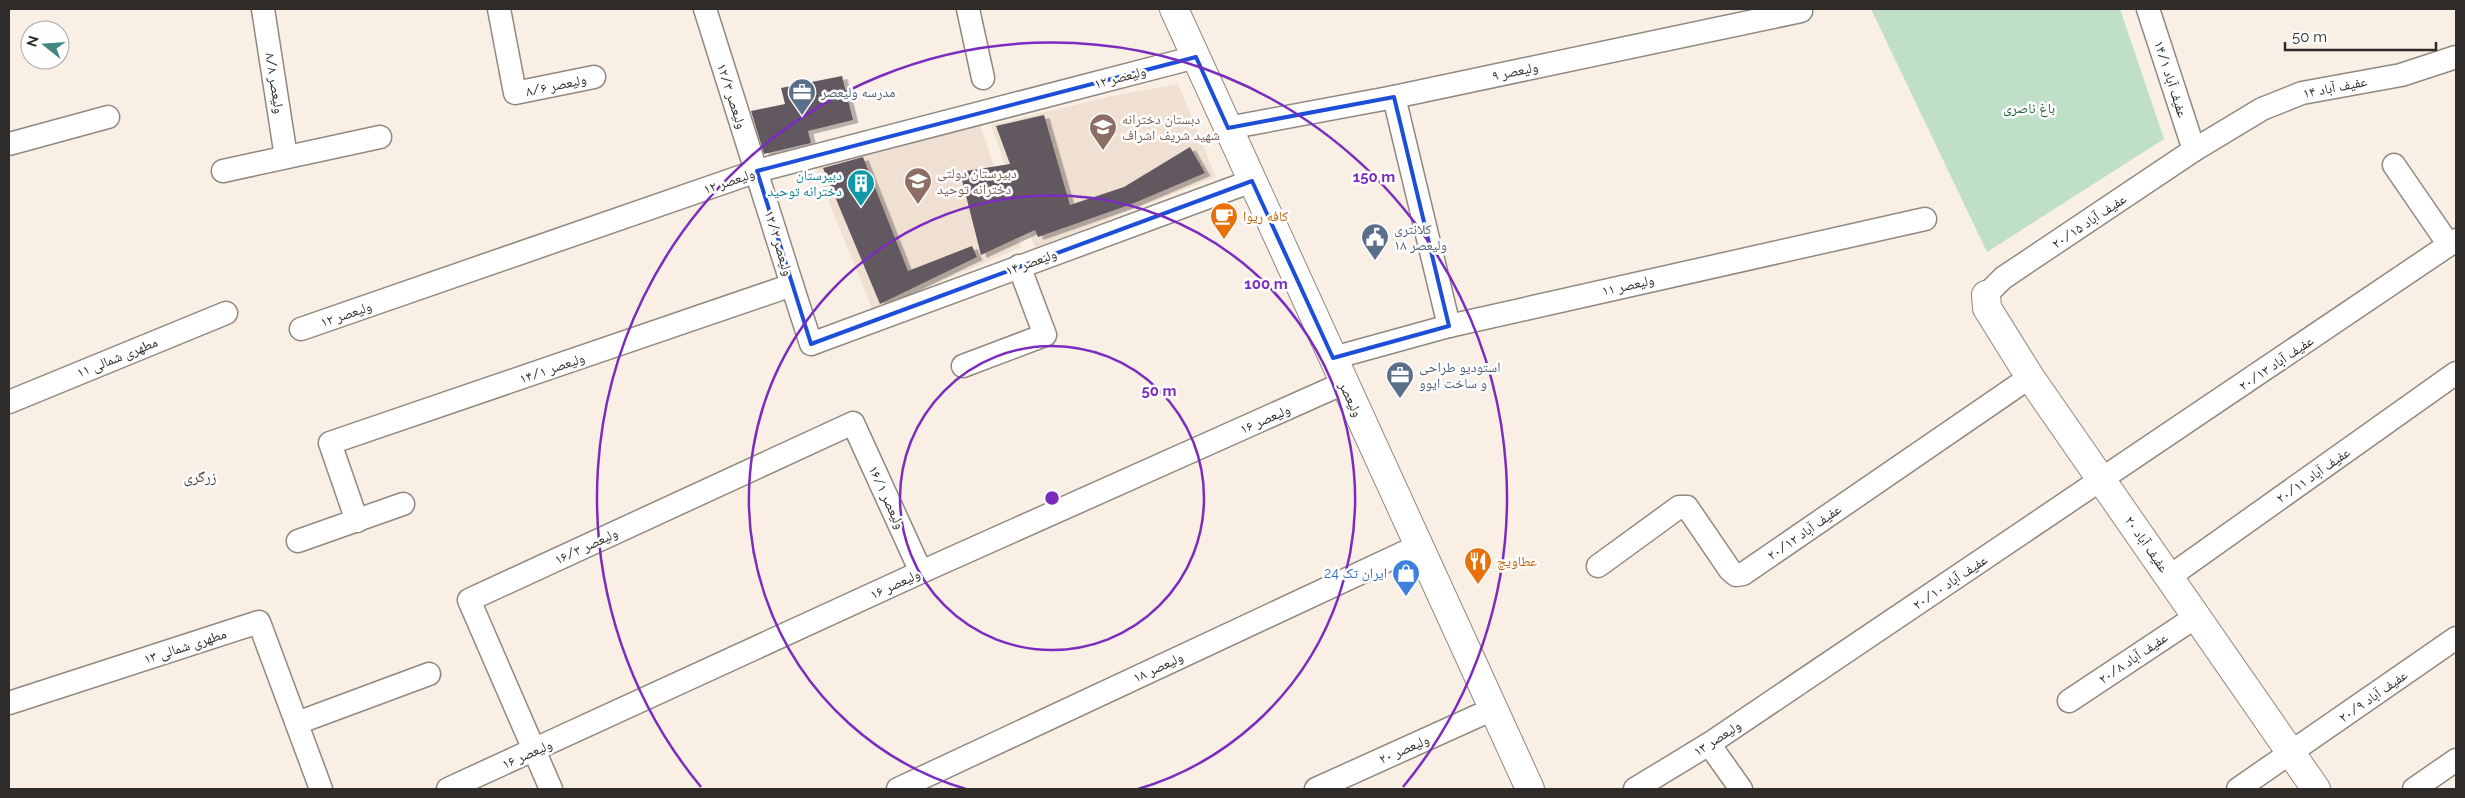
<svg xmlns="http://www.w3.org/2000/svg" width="2465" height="798" font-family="Raleway,'Noto Naskh Arabic',sans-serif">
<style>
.built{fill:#f0e0d2}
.green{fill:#c0dfc7}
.building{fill:#625860;filter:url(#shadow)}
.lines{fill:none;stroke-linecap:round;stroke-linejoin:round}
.minor-casing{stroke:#91887f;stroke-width:25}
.tertiary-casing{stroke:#91887f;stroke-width:30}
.secondary-casing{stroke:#91887f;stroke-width:30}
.minor{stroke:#fff;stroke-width:22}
.tertiary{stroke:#fff;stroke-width:28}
.secondary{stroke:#fff;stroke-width:28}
.marked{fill:none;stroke:#1d4ed8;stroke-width:4;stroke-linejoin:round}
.ring{fill:none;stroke:#7b2cbf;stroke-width:2.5}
.labels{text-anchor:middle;stroke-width:5;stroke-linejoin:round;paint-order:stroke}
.street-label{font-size:14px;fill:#2f2b28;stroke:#fefefe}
.service-label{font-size:14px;fill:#4e5e75;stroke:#fefefe;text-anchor:start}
.park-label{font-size:14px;fill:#1a5c31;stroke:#fefefe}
.education-label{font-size:14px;fill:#785e54;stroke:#fefefe;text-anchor:start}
.culture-label{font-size:14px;fill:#0d838f;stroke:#fefefe;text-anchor:end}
.food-label{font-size:14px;fill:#c56008;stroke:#fefefe;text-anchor:start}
.shop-label{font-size:14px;fill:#366cbe;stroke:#fefefe;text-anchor:end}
.neighbourhood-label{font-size:15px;fill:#4c443d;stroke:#fefefe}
.centre{fill:#7b2cbf;stroke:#fefefe;stroke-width:2.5}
.ring-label{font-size:15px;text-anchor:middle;font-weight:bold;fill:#7b2cbf;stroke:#fefefe;stroke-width:5;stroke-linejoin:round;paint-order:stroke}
</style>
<defs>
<filter id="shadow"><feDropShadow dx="5.5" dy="3" stdDeviation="0" flood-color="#0004"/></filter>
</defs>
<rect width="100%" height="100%" fill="#f9efe5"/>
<!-- built -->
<g class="built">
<path d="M 1178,84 L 1216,177 L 1035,248 L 991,125 L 1112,96 Z"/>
<path d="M 980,125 L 1021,247 L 873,311 L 813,162 Z"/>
</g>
<!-- green -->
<path class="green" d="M 1871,9 L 2120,9 L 2164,139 L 1987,252 Z"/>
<!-- building -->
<g class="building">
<path d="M 842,76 L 853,120 L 808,131 L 811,143 L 764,154 L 751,111 L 785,104 L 781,88 Z"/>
<path d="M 1044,115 L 1070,205 L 1124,187 L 1190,147 L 1205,173 L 1132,204 L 1038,237 L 1035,230 L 981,255 L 960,172 L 1010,164 L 996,126 Z"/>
<path d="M 863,157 L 908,271 L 972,246 L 977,257 L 880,304 L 823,168 Z"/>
</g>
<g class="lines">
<!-- minor casing -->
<g class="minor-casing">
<g id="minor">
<path d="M 263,9 L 286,157"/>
<path d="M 499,9 L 515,93 L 594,77"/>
<path d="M 705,9 L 792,285"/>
<path d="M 968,9 L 983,78"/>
<path d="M 2148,9 L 2194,150"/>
<path d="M 1394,97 L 1449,326"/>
<path d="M 1228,128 L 1394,97 L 1801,11"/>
<path d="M 9,144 L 108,117"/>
<path d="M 2394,165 L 2449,245"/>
<path d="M 223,171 L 380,137"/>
<path d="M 1986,295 L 2003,278 L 2194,150 L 2262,109 L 2302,93 L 2401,75 L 2456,57"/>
<path d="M 301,329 L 757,171 L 1196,57"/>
<path d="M 1333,358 L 1449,326 L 1925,219"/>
<path d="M 963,366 L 1045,335 L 1019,266"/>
<path d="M 9,402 L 226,313"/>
<path d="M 357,521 L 330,443 L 792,285 L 811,344 L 1252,181"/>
<path d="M 298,541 L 403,504"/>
<path d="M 1598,566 L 1679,507 L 1687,507 L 1730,570 L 1736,575 L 1743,574 L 2030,377"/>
<path d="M 2169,577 L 2456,373"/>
<path d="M 2069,701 L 2197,616"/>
<path d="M 9,703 L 259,622 L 321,789"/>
<path d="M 297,723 L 429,674"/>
<path d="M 1709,744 L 1741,789"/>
<path d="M 448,789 L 921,572 L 1344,383"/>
<path d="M 551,789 L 469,600 L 853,423 L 921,572"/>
<path d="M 898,789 L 1418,546"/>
<path d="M 1316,789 L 1493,709"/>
<path d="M 1635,789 L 1709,744 L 2456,240"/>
<path d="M 2238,789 L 2456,638"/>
<path d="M 2414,789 L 2456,760"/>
</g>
</g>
<!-- tertiary casing -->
<g class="tertiary-casing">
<path id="tertiary" d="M 1986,295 L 1987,308 L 2030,377 L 2316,789"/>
</g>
<!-- secondary casing -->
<g class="secondary-casing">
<path id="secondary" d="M 1174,9 L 1530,789"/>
</g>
<!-- minor -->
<use href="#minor" class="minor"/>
<!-- tertiary -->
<use href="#tertiary" class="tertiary"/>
<!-- secondary -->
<use href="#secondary" class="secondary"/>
</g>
<!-- marked area -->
<path class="marked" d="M 1196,57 L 1228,128 L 1394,97 L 1449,326 L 1333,358 L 1252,181 L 811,344 L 757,171 Z"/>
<!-- distance rings -->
<g class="ring">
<circle cx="1052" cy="498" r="152"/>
<path d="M966 789A303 303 0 1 1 1138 789"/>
<path d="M701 787A455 455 0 1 1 1403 787"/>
</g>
<!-- icons -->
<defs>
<g id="office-pin" transform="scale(1.4375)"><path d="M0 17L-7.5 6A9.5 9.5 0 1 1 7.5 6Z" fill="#5c6f8a" stroke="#fefefe"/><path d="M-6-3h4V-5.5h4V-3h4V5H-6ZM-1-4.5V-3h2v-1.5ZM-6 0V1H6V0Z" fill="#fff"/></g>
<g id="school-pin" transform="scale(1.4375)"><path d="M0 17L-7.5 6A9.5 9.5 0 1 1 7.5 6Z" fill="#8d6e63" stroke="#fefefe"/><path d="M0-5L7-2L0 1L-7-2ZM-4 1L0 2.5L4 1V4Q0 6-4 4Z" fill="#fff"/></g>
<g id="building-pin" transform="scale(1.4375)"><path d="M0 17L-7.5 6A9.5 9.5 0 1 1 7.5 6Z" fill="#0f9aa8" stroke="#fefefe"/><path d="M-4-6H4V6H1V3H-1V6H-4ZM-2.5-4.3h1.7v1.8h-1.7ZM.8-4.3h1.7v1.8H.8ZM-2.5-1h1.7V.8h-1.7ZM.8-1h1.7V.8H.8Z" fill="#fff"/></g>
<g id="cafe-pin" transform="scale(1.4375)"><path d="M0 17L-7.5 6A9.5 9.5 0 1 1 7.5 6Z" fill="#e8710a" stroke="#fefefe"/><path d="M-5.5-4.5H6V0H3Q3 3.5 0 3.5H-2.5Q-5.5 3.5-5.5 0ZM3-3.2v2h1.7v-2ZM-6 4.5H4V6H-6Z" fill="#fff"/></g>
<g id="civic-pin" transform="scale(1.4375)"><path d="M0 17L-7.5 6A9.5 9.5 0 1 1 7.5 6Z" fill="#5c6f8a" stroke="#fefefe"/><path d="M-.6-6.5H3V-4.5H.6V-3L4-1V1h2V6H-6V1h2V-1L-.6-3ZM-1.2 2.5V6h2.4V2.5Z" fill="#fff"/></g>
<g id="restaurant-pin" transform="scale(1.4375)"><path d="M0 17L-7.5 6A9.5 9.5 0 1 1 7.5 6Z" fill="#e8710a" stroke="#fefefe"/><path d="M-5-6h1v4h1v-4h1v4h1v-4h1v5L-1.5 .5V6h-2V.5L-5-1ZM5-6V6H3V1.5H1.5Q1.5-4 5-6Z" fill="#fff"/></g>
<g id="shop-pin" transform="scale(1.4375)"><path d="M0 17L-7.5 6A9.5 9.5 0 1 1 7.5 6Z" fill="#3f7fe0" stroke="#fefefe"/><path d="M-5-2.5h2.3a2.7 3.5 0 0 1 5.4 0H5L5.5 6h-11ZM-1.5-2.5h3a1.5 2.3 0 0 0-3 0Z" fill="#fff"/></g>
</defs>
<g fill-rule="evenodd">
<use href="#office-pin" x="802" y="92"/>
<use href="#school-pin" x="1103" y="127"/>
<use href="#school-pin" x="918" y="181"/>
<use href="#building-pin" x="861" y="183"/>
<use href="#cafe-pin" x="1224" y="216"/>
<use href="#civic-pin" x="1375" y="237"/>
<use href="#office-pin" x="1400" y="375"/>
<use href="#restaurant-pin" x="1478" y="561"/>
<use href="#shop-pin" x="1406" y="573"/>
</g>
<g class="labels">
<!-- street labels -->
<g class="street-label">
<text transform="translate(1515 71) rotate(-12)" y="5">۹ ولیعصر</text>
<text transform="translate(1120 77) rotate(-15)" y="5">۱۲ ولیعصر</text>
<text transform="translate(2171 79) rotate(72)" y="5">عفیف آباد ۱۴/۱</text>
<text transform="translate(275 83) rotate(81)" y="5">۸/۸ ولیعصر</text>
<text transform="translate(556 85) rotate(-12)" y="5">۸/۶ ولیعصر</text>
<text transform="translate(2335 87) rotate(-11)" y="5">عفیف آباد ۱۴</text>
<text transform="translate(732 96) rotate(72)" y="5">۱۲/۳ ولیعصر</text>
<text transform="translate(729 181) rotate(-19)" y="5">۱۲ ولیعصر</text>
<text transform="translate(2089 221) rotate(-34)" y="5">عفیف آباد ۲۰/۱۵</text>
<text transform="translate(779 243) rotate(73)" y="5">۱۲/۲ ولیعصر</text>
<text transform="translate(1031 262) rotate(-20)" y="5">۱۴ ولیعصر</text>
<text transform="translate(1628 285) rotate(-13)" y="5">۱۱ ولیعصر</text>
<text transform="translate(346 314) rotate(-19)" y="5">۱۲ ولیعصر</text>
<text transform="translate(117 357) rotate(-22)" y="5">۱۱ مطهری شمالی</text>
<text transform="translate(2276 363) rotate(-34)" y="5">عفیف آباد ۲۰/۱۳</text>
<text transform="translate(552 368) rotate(-19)" y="5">۱۴/۱ ولیعصر</text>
<text transform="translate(1351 399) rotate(65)" y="5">ولیعصر</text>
<text transform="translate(1265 419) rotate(-24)" y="5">۱۶ ولیعصر</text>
<text transform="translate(2313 475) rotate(-35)" y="5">عفیف آباد ۲۰/۱۱</text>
<text transform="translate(887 497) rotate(65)" y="5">۱۶/۱ ولیعصر</text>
<text transform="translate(1804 532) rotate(-35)" y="5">عفیف آباد ۲۰/۱۲</text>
<text transform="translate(2147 544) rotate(55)" y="5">عفیف آباد ۲۰</text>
<text transform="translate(586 546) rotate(-25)" y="5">۱۶/۳ ولیعصر</text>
<text transform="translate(1950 582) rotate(-34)" y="5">عفیف آباد ۲۰/۱۰</text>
<text transform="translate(895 584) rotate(-25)" y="5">۱۶ ولیعصر</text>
<text transform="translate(185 646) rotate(-18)" y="5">۱۳ مطهری شمالی</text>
<text transform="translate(2133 658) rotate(-34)" y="5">عفیف آباد ۲۰/۸</text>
<text transform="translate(1158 667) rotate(-25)" y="5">۱۸ ولیعصر</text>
<text transform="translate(2373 696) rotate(-35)" y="5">عفیف آباد ۲۰/۹</text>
<text transform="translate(1717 738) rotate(-33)" y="5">۱۳ ولیعصر</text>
<text transform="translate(1404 749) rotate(-24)" y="5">۲۰ ولیعصر</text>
<text transform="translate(527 754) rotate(-24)" y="5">۱۶ ولیعصر</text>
</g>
<!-- service labels -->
<g class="service-label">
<text x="821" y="97">مدرسه ولیعصر</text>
<text x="1394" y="234">کلانتری<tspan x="1394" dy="16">۱۸ ولیعصر</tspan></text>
<text x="1419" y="372">استودیو طراحی<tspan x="1419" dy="16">و ساخت ایوو</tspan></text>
</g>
<!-- park labels -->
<g class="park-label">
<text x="2029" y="113">باغ ناصری</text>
</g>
<!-- education labels -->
<g class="education-label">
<text x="1122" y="124">دبستان دخترانه<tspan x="1122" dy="16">شهید شریف اشراف</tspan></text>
<text x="937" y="178">دبیرستان دولتی<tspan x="937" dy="16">دخترانه توحید</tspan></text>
</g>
<!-- culture labels -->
<g class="culture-label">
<text x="842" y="180">دبیرستان<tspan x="842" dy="16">دخترانه توحید</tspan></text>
</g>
<!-- food labels -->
<g class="food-label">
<text x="1243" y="221">کافه ریوا</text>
<text x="1497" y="566">عطاویچ</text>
</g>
<!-- shop labels -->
<g class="shop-label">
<text x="1387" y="578">ایران تک 24</text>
</g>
<!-- neighbourhood labels -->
<g class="neighbourhood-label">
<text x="200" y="482">زرگری</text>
</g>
</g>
<circle cx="1052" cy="498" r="8" class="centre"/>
<g class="ring-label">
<text x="1374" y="182">150 m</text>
<text x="1266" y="289">100 m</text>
<text x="1159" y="396">50 m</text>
</g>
<!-- border -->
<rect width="2465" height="798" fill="none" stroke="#2f2b28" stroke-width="20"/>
<!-- north arrow -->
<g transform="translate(45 45) rotate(287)"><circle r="24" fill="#fefefe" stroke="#abaaa8"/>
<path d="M0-4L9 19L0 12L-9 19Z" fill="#438983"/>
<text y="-8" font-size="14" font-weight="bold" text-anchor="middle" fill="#2f2b28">N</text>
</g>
<!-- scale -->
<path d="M2285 42v8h151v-8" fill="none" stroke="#2f2b28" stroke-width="2.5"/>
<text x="2292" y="42" font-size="15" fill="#2f2b28" stroke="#fefefe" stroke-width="4" paint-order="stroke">50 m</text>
</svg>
